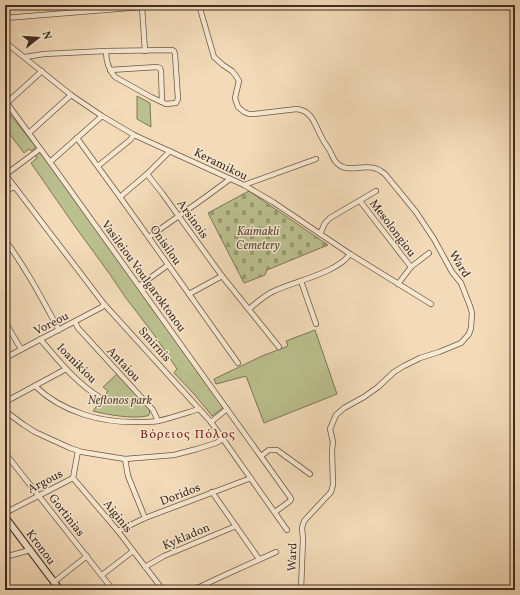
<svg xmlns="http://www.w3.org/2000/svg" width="520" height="595" font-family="Vollkorn,serif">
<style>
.cemetery{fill:url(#cemetery-stones);stroke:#7e7658}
.green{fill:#bbc08f;stroke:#7e7658}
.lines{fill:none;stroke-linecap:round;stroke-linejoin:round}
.street-casing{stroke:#6e5846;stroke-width:6}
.secondary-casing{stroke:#422d20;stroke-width:8}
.street{stroke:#f7e8d2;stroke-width:4.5}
.secondary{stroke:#f7e8d2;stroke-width:6}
.labels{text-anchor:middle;stroke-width:3;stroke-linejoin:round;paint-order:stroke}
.street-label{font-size:12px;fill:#422d20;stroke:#f7e8d2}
.park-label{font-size:12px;font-style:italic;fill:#5a4a36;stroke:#f7e8d2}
.neighbourhood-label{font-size:13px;letter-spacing:1px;fill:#7a1f14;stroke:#f7e8d2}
</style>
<defs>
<pattern id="cemetery-stones" width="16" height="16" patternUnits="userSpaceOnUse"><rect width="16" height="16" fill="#bbc08f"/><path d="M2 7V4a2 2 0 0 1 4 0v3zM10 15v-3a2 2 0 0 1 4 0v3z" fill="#9a9c74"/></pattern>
</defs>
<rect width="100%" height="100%" fill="#f3dbb9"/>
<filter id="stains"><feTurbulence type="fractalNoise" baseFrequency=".005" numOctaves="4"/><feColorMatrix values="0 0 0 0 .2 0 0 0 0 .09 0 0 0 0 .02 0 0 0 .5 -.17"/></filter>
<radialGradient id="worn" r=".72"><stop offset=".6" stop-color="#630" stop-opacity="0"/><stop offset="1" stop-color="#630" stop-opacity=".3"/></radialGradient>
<!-- cemetery -->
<path class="cemetery" d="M 249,191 L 328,245 L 267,270 L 265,275 L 244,283 L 208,213 Z"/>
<!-- green -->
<g class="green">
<path d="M 137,96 L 150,103 L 151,127 L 137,119 Z"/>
<path d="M 5,108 L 36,147 L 31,151 L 29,149 L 24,153 L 5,128 Z"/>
<path d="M 40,152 L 224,407 L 212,416 L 194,394 L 174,373 L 177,369 L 155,336 L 126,298 L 109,273 L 74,225 L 31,163 L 37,158 L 35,155 L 38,153 Z"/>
<path d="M 315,330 L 337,394 L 264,423 L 246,376 L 216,384 L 214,379 L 262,356 L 288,346 L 286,341 Z"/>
<path d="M 117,374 L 150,409 L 149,415 L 147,416 C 133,419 108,415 93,411 L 108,391 L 103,387 Z"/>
</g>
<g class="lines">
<!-- street casing -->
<g class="street-casing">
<g id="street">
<path d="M 199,5 L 214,57 L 223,65 L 232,71 L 236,76 L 239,81 L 235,98 L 238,107 L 244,112 L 249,114 L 254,114 L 297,109 C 313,111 315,126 322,138 C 324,143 328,147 330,151 C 332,155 333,159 336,162 C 347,175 363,163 377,169 C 380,170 382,172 385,174 L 416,212 L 434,239 L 452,272 L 461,283 L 470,306 L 472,313 L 471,328 L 469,334 L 461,343 L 439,352 L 420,358 L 404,366 L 394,372 L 378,387 L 364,397 L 344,408 L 336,415 L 330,429 L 333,442 L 332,450 L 333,485 L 331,492 L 304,521 L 302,528 L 303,539 L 301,590"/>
<path d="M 507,5 L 515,10"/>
<path d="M 142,7 L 145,51"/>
<path d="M 5,18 L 142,7 L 158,5"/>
<path d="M 5,42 L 71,95 L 102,116 L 134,135 L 244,185 L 273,202 L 350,254 L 431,304"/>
<path d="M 25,57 L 44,54 L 106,51 L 172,50 L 174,51 L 175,54 L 178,99 L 176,103 L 166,104 L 151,97 L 115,77 C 108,69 106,61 106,51"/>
<path d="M 110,70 L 157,67 L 160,68 L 161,71 L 162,102"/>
<path d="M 42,71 L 10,100 L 8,103 L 9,106 L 50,162 L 290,497 L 291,499 L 290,501 L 275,512"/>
<path d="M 29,133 L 71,95"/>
<path d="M 77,138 L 120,197 L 238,363"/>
<path d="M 50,162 L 102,116"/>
<path d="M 98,166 L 130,140 L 134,135"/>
<path d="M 5,174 L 104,304 L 211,422 L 287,530"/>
<path d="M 147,174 L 162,193 L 222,276 L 279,347"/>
<path d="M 5,175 L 40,149"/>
<path d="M 244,185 L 316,159"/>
<path d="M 5,191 L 15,187"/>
<path d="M 120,197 L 147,174 L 170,151"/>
<path d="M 360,201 L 411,267"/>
<path d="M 320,234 L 325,223 L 330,218 L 376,191"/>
<path d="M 149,237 L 207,196 L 230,179"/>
<path d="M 5,240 C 26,268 42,299 59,330"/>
<path d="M 301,281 L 316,324"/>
<path d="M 398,284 L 411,267 L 429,253"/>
<path d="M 139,286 L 168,265"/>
<path d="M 189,294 L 222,276"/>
<path d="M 249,309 C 257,302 265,295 274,291 C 295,281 337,273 350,254"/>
<path d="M 5,322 L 21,349"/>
<path d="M 75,322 L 78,328 L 153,410 L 158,421"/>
<path d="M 40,339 C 59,361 76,383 101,398"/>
<path d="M 5,358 L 102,307 L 104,304"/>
<path d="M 35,386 C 63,413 102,423 140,422 C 146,422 152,422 158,421 C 172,418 186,413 199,409"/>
<path d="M 5,402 L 66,369"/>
<path d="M 5,411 L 24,425 L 35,432 L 70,448 L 82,452 L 125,459 L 174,455 L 197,449 L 216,443 L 223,439"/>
<path d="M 211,422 L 227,409"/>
<path d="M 78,451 L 73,478 L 118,531 L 163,590"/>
<path d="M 5,453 L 113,590"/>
<path d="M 261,456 L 269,450 L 277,450 L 310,474"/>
<path d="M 125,459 L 128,476 L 145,518"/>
<path d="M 212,492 L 259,559"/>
<path d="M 5,513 L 73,478"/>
<path d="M 118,531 L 145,518 L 251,478"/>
<path d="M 5,557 L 30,550"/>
<path d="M 145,567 L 164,556 L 236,526"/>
<path d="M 102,575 L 133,551"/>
<path d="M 54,582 L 87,556"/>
<path d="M 193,590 L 225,575 L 276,552"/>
</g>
</g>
<!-- secondary casing -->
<g class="secondary-casing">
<path id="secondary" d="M 5,517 L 60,590"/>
</g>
<!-- street -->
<use href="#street" class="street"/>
<!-- secondary -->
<use href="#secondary" class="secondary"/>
</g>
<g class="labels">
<!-- street labels -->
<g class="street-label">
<text transform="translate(221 164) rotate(26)" y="4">Keramikou</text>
<text transform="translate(193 219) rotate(54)" y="4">Arsinois</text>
<text transform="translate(393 228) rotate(53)" y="4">Mesolongiou</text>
<text transform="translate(166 245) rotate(55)" y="4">Onisilou</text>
<text transform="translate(460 264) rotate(58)" y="4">Ward</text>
<text transform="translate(144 276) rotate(54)" y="4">Vasileiou Voulgaroktonou</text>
<text transform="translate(51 323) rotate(-27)" y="4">Voreou</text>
<text transform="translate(155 344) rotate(48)" y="4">Smirnis</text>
<text transform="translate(77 363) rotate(45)" y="4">Ioanikiou</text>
<text transform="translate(124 364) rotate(47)" y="4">Antaiou</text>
<text transform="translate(45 481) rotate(-27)" y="4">Argous</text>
<text transform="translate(180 494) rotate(-21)" y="4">Doridos</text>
<text transform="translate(67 515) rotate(52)" y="4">Gortinias</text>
<text transform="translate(118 516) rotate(51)" y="4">Aiginis</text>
<text transform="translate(186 536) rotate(-23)" y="4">Kykladon</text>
<text transform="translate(41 547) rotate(53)" y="4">Kronou</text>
<text transform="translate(292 557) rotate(-88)" y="4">Ward</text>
</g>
<!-- park labels -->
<g class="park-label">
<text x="258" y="235">Kaimakli<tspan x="258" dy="14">Cemetery</tspan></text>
<text x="120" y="404">Neftonos park</text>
</g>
<!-- neighbourhood labels -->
<g class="neighbourhood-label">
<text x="188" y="438">Βόρειος Πόλος</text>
</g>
</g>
<!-- margin -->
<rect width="520" height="595" fill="none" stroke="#f3dbb9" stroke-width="20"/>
<rect x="6" y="6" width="508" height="583" fill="none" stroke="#422d20" stroke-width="2"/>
<rect x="10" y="10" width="500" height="575" fill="none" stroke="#422d20"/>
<!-- north arrow -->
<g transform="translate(38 38) rotate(73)" stroke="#f7e8d2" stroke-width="3" paint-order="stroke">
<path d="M0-3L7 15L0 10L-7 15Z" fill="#422d20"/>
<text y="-6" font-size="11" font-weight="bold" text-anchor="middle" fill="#422d20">N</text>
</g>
<rect width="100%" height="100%" filter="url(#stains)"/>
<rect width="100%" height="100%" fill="url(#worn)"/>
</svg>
